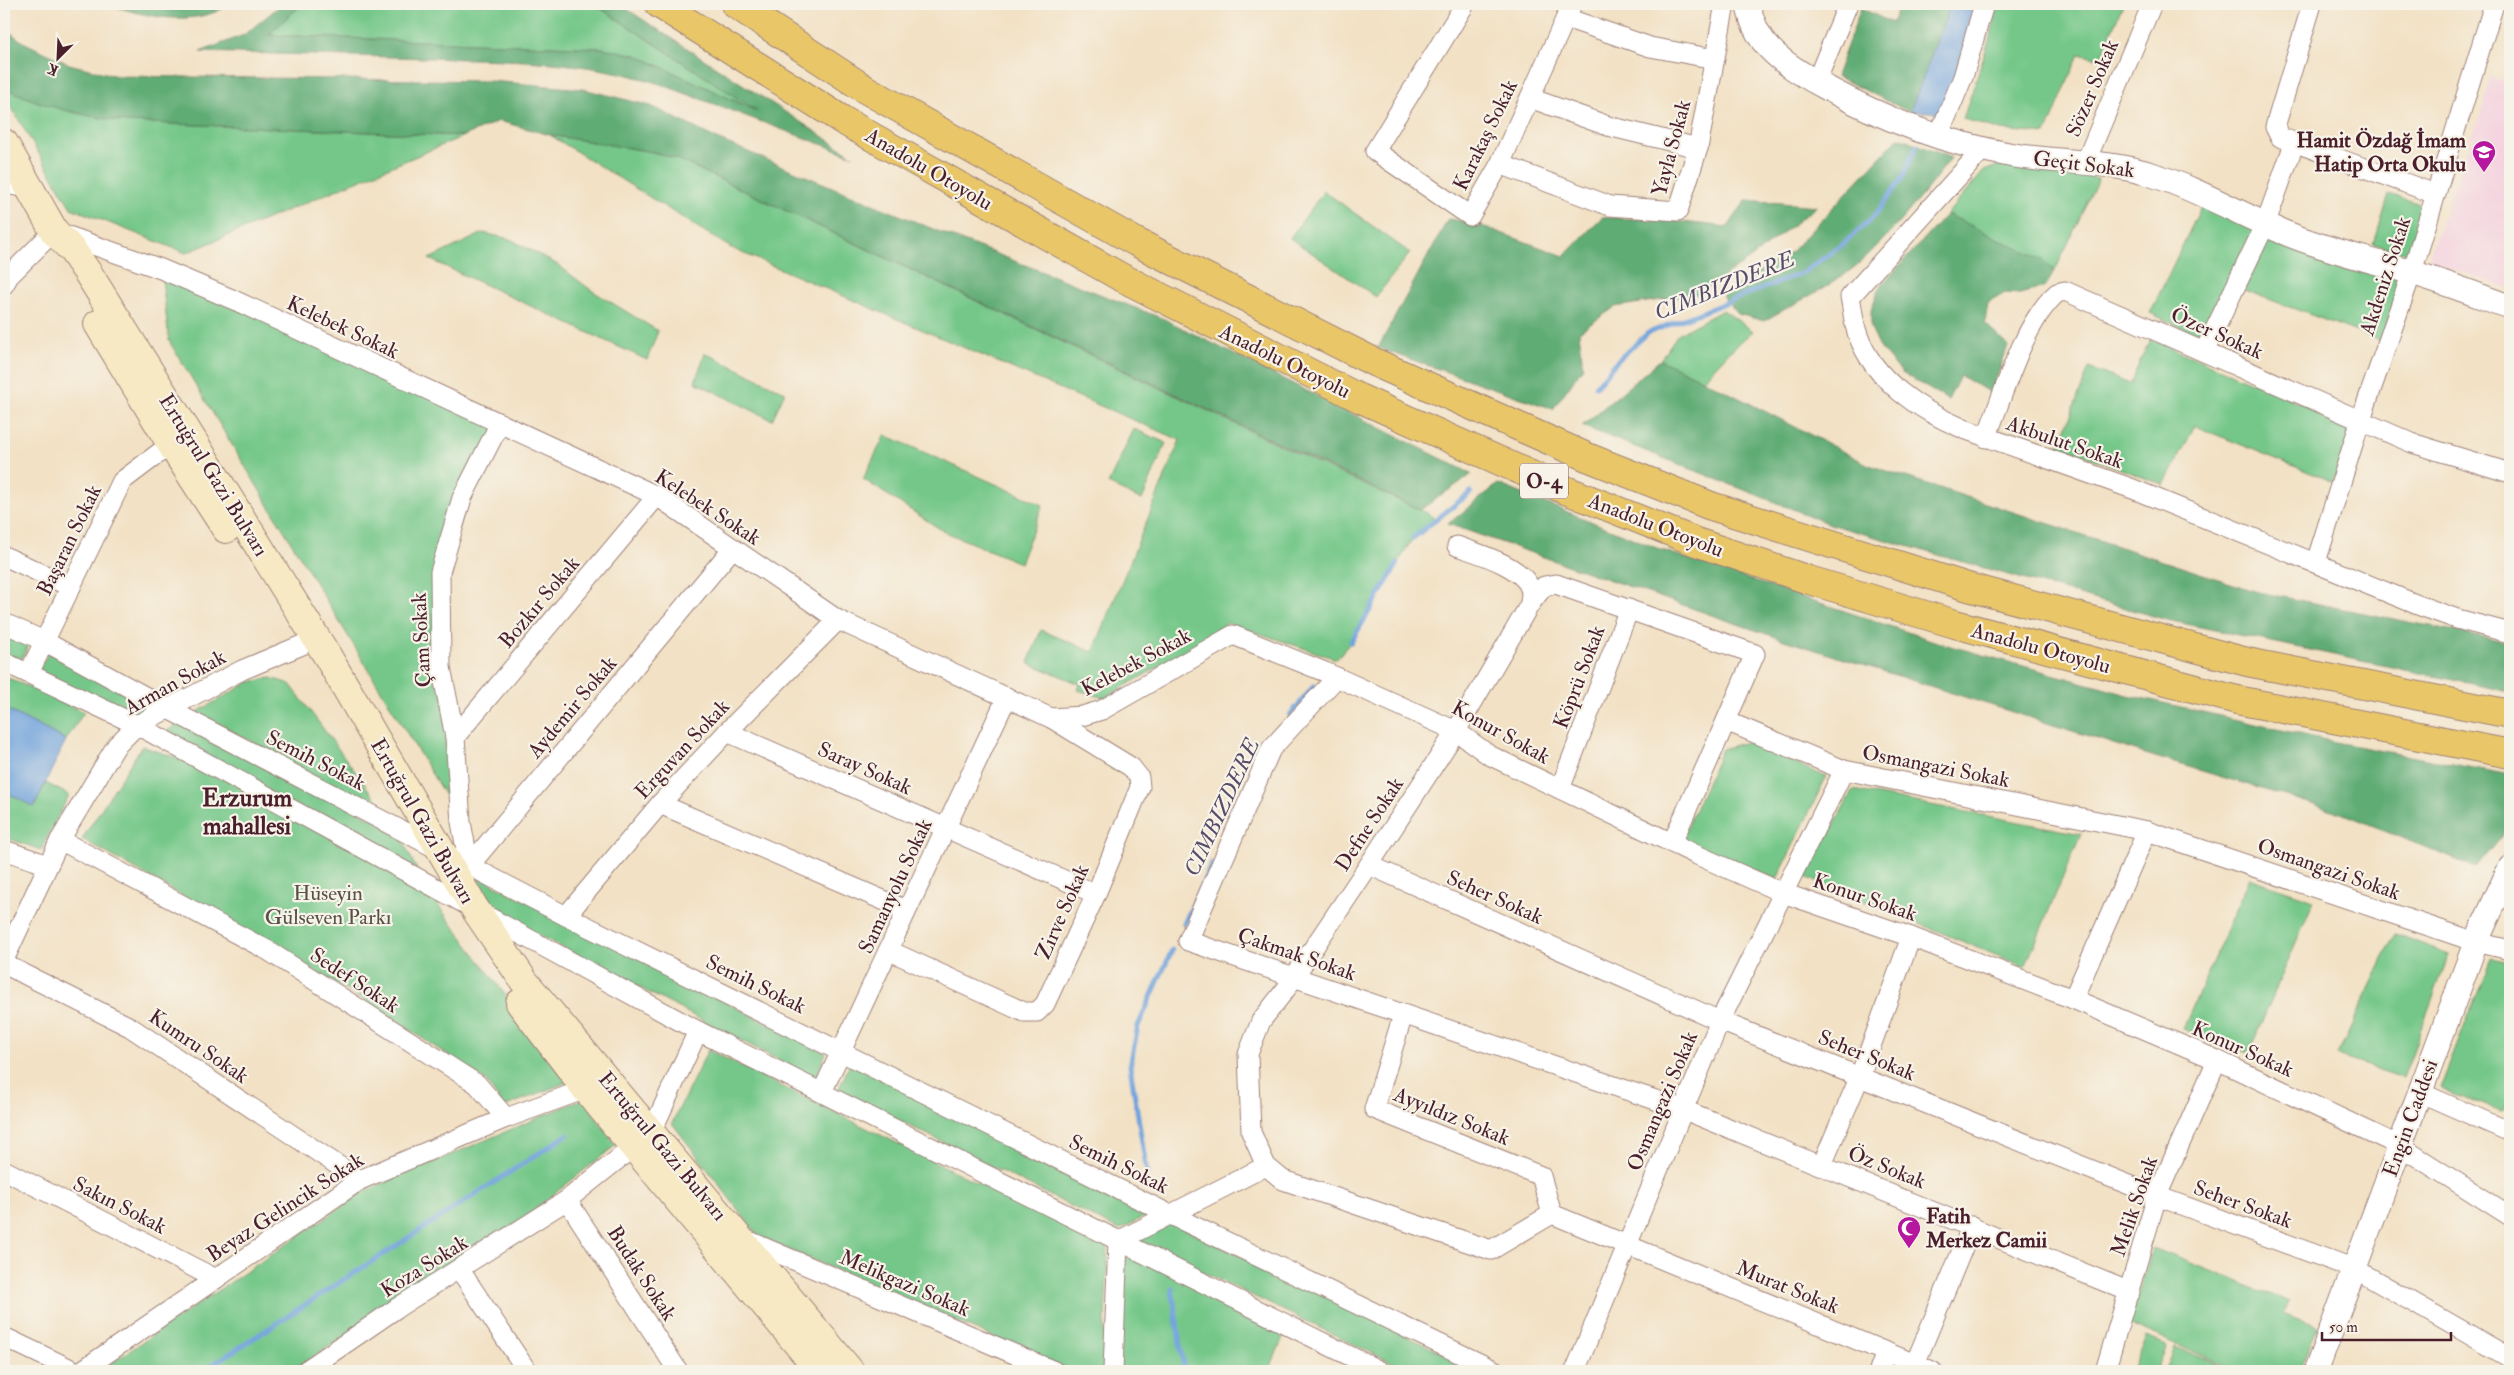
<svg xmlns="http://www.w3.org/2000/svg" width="2514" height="1375" font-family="'IM FELL Double Pica',serif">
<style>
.built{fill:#f4cfde}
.green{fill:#74c789;stroke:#5f735a}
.forest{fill:#5fac75;stroke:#546650}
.water{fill:#71a3dc;stroke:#5e6184}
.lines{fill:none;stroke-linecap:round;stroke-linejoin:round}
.stream{stroke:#71a3dc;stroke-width:5}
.minor-casing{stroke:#9e8078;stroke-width:21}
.tertiary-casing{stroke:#9e8078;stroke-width:26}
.secondary-casing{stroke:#9e8078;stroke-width:30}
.motorway-casing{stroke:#9e8078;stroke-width:30}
.minor{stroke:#fff;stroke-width:19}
.tertiary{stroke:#fff;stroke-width:24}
.secondary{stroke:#f6e9c3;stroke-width:28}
.motorway{stroke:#e9c769;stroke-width:28}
.labels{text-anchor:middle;stroke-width:4.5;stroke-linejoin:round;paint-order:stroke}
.shield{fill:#f7f3e8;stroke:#7e5f64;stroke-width:1}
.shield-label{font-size:20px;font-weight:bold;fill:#4a1f2b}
.street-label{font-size:21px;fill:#4a1f2b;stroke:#f7f3e8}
.poi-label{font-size:21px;font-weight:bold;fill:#4a1f2b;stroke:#f7f3e8;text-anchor:end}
.park-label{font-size:21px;fill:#575147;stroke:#f7f3e8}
.water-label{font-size:22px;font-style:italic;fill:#584d69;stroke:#f7f3e8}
.quarter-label{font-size:24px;font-weight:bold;fill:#4a1f2b;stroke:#f7f3e8}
</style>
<rect width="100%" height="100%" fill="#f7f3e8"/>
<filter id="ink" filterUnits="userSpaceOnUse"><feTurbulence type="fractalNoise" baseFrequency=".02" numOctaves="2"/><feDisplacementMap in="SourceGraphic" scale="10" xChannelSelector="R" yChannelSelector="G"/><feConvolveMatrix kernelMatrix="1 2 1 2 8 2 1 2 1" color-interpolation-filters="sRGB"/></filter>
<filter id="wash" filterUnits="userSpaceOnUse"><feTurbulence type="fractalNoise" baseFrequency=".0096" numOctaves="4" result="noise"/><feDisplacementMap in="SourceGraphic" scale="20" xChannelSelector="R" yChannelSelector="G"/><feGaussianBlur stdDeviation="1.12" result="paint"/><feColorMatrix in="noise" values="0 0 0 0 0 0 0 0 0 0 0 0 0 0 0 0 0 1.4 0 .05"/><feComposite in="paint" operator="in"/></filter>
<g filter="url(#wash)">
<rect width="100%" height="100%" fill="#f2e1c4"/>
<!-- built -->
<path class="built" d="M 2490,77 L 2510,84 L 2510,289 L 2428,260 L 2483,107 Z"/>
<!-- green -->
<g class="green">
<path d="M 302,4 L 594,4 L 761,113 L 636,55 L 602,48 L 268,35 Z"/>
<path d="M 1998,4 L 2123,4 L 2100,59 L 2079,54 L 2046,134 L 2001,130 L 1963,119 L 1992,31 Z"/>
<path d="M 4,87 C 42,107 84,116 126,122 L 464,136 L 186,253 L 71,208 L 4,95 Z"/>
<path d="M 550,135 L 653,152 L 677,159 L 1345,476 L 1429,514 L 1436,520 L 1414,536 L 1351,642 L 1336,659 L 1228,623 L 1174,658 L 1104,698 L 1078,690 L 1080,684 L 1028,663 L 1041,630 L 1093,652 L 1180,440 L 731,248 Z"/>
<path d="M 2000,165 L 2074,173 L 2098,179 L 2055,271 L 2044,261 L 1947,214 L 1984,171 Z"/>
<path d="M 1324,191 L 1410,253 L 1376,297 L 1290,238 Z"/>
<path d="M 2389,194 L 2424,205 L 2409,254 L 2374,244 Z"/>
<path d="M 2203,203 L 2256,229 L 2204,338 L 2150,313 Z"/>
<path d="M 483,233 L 510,239 L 558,265 L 591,290 L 658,331 L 647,360 L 429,259 Z"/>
<path d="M 2270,234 L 2405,275 L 2381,341 L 2244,290 Z"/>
<path d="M 161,269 L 500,423 L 440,572 L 461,822 L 169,341 Z"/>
<path d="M 1723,310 L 1753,331 L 1728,353 L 1703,380 L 1660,360 L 1678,334 Z"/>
<path d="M 2150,339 L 2354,426 L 2333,482 L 2195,426 L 2164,485 L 2059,446 L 2089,368 L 2130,384 Z"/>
<path d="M 705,353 L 785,392 L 772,420 L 695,382 Z"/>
<path d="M 1134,429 L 1166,443 L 1142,500 L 1108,484 Z"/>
<path d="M 885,435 L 1043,505 L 1020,563 L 943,531 L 863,479 Z"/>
<path d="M 4,630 L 30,642 L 18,665 L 4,658 Z"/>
<path d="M 49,652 L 156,708 L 136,721 L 37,673 Z"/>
<path d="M 4,676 L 84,712 L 66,740 L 4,708 Z"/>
<path d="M 271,678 L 290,684 L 389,817 L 197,712 L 249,682 Z"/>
<path d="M 184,720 L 399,833 L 417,870 L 161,735 Z"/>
<path d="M 1747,742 L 1826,777 L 1777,879 L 1681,841 L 1722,749 Z"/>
<path d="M 142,746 L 206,768 L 422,884 L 570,1081 L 504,1107 L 485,1080 L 360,997 L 82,839 Z"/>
<path d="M 46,783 L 69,795 L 41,850 L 4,837 L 4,791 L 34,806 Z"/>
<path d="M 1853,790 L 2081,834 L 2025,967 L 1805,877 Z"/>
<path d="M 477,876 L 826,1053 L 815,1079 L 496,913 Z"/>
<path d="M 2249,878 L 2314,900 L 2249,1052 L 2183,1029 Z"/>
<path d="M 2395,934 L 2449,954 L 2403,1078 L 2337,1056 Z"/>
<path d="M 2491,958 L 2510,962 L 2510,1097 L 2503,1111 L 2440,1089 Z"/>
<path d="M 708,1050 L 1108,1247 L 1103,1371 L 1072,1371 L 759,1237 L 672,1123 Z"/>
<path d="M 850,1064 L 1152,1213 L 1119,1230 L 838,1090 Z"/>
<path d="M 583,1099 L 616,1145 L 520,1221 L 292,1371 L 100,1371 L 365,1191 Z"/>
<path d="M 1169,1221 L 1479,1371 L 1410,1371 L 1136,1240 Z"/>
<path d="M 1118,1241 L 1288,1325 L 1269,1371 L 1113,1371 Z"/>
<path d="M 2153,1248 L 2289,1302 L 2284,1314 L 2318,1327 L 2298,1371 L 2239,1371 L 2128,1324 Z"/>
<path d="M 2146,1338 L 2167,1346 L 2156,1371 L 2131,1371 Z"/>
<path d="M 2175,1347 L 2236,1371 L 2165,1371 Z"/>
</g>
<!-- forest -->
<g class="forest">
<path d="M 108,4 L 230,4 C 197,28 144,17 108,4 Z"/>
<path d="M 282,4 L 302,4 L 268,35 L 602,48 L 636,55 L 757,111 L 594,4 L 619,4 L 853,156 L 660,84 C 584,59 506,60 427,58 C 351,56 276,54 200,52 L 244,35 Z"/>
<path d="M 1900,4 L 1951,4 L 1910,112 L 1836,76 L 1861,8 L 1892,23 Z"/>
<path d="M 4,28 L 23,42 L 69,64 L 117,76 L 490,81 L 583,89 L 651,106 L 717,139 L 940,232 L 1164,319 L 1472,474 L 1420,510 L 677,159 L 653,152 L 550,135 L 499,121 L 464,136 L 126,122 C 84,116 42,107 4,87 Z"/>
<path d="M 1899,137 L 1951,158 C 1922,196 1892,234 1857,265 C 1834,285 1791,305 1764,321 L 1738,314 L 1722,295 L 1791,252 Z"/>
<path d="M 1746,200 L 1817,206 L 1751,258 L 1698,294 L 1615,307 L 1579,332 L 1583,367 L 1553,409 L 1378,348 L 1448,219 L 1471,222 L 1564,256 L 1602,217 L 1674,221 L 1728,227 Z"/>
<path d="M 1947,214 L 2044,261 L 2055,271 L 2045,287 L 2020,294 L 2005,293 L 1988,303 L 1985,323 L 2008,346 L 1991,393 L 1960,376 L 1948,400 L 1902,373 L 1881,349 L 1871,328 L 1871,310 L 1879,288 Z"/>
<path d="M 1660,360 L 1712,384 L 1869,465 L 2258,592 L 2510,642 L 2510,692 L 2167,620 L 1833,525 L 1582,426 Z"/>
<path d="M 1498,484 L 1662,550 L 1940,643 L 2128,695 L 2330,741 L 2510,775 L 2510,827 L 2476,868 L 2342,813 L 2142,753 L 1781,639 L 1448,524 Z"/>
</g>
<!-- water -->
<g class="water">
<path d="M 1951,4 L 1984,4 L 1946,120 L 1933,112 L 1910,112 Z"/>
<path d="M 4,708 L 66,740 L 34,807 L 4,791 Z"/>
</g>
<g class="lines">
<!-- stream -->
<g class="stream">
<path d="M 1596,386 L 1618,360 L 1648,333 L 1802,273 L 1841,246 L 1876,214 L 1903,177 L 1917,145"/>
<path d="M 1413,538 L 1471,492"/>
<path d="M 1351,642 L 1398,563"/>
<path d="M 1290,715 L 1314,686"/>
<path d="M 1184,924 L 1212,863"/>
<path d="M 1147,1173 L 1130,1066 L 1138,1026 L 1172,950"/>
<path d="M 1172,1289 L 1184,1371"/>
<path d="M 203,1371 L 567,1135"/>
</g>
</g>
</g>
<g filter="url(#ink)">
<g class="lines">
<!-- minor casing -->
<g class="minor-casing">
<g id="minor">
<path d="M 1465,4 L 1375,151 L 1470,216 L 1500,164 L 1572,4"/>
<path d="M 2312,4 L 2275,127 L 2280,137 L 2435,194"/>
<path d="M 1566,18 L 1650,47 L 1715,59"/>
<path d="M 1816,82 L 1848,4"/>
<path d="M 1530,98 L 1608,126 L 1698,148"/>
<path d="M 1938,137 L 1963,77 L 1984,4"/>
<path d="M 1983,149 L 1850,297 C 1853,309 1853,323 1858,335 C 1874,381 1921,411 1964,429 L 2133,489 L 2418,605 L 2457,619 L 2510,633"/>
<path d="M 2086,161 L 2152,4"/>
<path d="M 1500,164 L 1610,206 L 1678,211 L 1698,148 L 1725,4"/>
<path d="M 4,184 L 28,188"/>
<path d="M 4,285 L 9,276 L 54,231 L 161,269 L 234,300 L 657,496 L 838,620 L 1051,718 L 1131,767 L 1139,777 L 1140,787 L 1096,894 L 1045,1004 L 1037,1012 L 1024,1012 L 890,951"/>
<path d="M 2204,352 L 2265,225 L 2294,144"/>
<path d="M 1986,438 C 2003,396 2024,321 2057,293 L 2065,291 L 2412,443 L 2510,473"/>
<path d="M 1457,546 C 1477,553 1527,567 1531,592 C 1531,595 1530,600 1530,604 L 1456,731 L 1369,865 L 1286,989 L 1261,1021 L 1248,1054 L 1251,1132 L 1266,1166 L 1283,1180 L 1491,1250 L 1552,1214"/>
<path d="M 4,556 L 71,587"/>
<path d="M 2316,562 L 2360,422 L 2412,272 L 2494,4"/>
<path d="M 1530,604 L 1544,586 L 1556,584 L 1755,654 L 1726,721"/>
<path d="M 4,623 L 44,641 L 168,709 L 566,916 L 1169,1214 L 1496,1371"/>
<path d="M 4,662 L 137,725 L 698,1031 L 1380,1371"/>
<path d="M 29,673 L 122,481 L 171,444"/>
<path d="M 1337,677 L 1271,749 L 1188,941 L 1682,1109 L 2130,1292"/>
<path d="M 1051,718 L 1082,716 L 1102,710 L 1233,635 L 1325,672 L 1456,731 L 1489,755 L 1697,855 L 1783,893 L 1911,937 L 2073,999 L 2217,1060 L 2400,1146 L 2510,1216"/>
<path d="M 727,732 L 1096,894"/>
<path d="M 455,737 L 657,496"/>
<path d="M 1560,789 L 1629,609"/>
<path d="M 660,804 L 906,910"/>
<path d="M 60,840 L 267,950 L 477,1084 L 506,1118"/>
<path d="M 1672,843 L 1726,721 L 1844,770"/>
<path d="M 4,850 L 48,865"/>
<path d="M 469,865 L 461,822 L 455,737 L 441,667 L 440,572 L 462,498 L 500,423"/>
<path d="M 1369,865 L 1720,1021 L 2157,1196 L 2355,1269 L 2510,1358"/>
<path d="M 465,871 L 732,549"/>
<path d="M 566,916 L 660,804 L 727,732 L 838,620"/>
<path d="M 4,960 L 60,840 L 116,746 L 137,725 L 242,670 L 302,645"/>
<path d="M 4,964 L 130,1027 L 360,1180"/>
<path d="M 2073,999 L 2147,831"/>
<path d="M 1403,1015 L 1374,1109 L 1541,1176 L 1552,1214"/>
<path d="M 822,1092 C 883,960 946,830 1007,697"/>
<path d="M 2419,1092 L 2510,1132"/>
<path d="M 1822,1165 L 1860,1076 L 1911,937"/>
<path d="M 4,1170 L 216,1279"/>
<path d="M 567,1200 L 678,1371"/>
<path d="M 1552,1214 L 1932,1371"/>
<path d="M 742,1238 L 1054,1371"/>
<path d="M 1118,1241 L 1266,1166"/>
<path d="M 460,1270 L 527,1371"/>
<path d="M 4,1337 L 75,1371"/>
<path d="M 1915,1364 L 1972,1226"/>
<path d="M 81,1371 L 360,1180 L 506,1118 L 586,1089"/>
<path d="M 305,1371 L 397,1308 L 567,1200 L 651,1133 L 698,1031"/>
<path d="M 1113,1371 L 1118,1241"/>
<path d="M 1575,1371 L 1720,1021 L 1844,770 L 2147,831 L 2476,942 L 2510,950"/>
<path d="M 1879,1371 L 1886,1352"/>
<path d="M 2105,1371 L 2157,1196 L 2217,1060"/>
</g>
</g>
<!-- tertiary casing -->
<g class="tertiary-casing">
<g id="tertiary">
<path d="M 1748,4 C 1751,20 1758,37 1770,49 C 1785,65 1806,77 1825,87 C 1883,119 1946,143 2011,155 C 2059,163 2107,160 2153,175 C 2201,190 2246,218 2293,236 C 2331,251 2371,260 2410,272 C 2444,282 2477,295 2510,307"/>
<path d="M 2316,1371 L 2476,942 L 2510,868"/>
</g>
</g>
<!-- secondary casing -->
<g class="secondary-casing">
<g id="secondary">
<path d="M 4,143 L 54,231 L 72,250 L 88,273 L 328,657 L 475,909 L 524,981 L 850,1371"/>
<path d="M 98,324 L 171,444 L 226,529"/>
<path d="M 520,1003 L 586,1089 L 820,1371"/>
</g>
</g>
<!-- motorway casing -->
<g class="motorway-casing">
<g id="motorway">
<path d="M 659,4 L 844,121 L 1119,276 L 1359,398 L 1558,487 L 1696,542 L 1809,580 L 1955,624 L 2237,700 L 2510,754"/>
<path d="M 735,4 L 865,89 L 1136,242 L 1376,363 L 1587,457 L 1711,506 L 1968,587 L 2247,662 L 2510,714"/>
</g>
</g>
<!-- minor -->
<use href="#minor" class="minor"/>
<!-- tertiary -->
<use href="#tertiary" class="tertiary"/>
<!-- secondary -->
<use href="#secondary" class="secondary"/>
<!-- motorway -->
<use href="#motorway" class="motorway"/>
</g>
</g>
<!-- icons -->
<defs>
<g id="school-pin" transform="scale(1.25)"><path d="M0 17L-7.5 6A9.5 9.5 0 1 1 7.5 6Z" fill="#b5179e" stroke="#f7f3e8"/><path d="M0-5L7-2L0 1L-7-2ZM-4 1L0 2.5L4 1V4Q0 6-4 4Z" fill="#fff"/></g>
<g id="mosque-pin" transform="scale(1.25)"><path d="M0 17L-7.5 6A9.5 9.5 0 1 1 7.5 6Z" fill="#b5179e" stroke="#f7f3e8"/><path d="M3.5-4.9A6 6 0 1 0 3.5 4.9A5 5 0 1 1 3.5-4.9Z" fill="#fff"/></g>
</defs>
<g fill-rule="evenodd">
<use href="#school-pin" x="2484" y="152"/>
<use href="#mosque-pin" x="1909" y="1228"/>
</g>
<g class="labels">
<!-- shield labels -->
<rect class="shield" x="1520" y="463.5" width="48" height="35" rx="4"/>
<g class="shield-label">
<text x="1544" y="488">O-4</text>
</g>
<!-- street labels -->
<g class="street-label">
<text transform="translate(2092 88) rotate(-67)" y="7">Sözer Sokak</text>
<text transform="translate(1485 135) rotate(-64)" y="7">Karakaş Sokak</text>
<text transform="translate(1671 148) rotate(-75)" y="7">Yayla Sokak</text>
<text transform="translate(2084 164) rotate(7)" y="7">Geçit Sokak</text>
<text transform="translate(929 169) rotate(30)" y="7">Anadolu Otoyolu</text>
<text transform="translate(2385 276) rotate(-72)" y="7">Akdeniz Sokak</text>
<text transform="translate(343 327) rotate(25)" y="7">Kelebek Sokak</text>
<text transform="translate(2217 333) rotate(24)" y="7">Özer Sokak</text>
<text transform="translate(1285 361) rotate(26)" y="7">Anadolu Otoyolu</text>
<text transform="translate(2065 442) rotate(19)" y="7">Akbulut Sokak</text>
<text transform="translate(214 475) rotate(58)" y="7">Ertuğrul Gazi Bulvarı</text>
<text transform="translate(708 507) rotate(33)" y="7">Kelebek Sokak</text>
<text transform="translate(1656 525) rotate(21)" y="7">Anadolu Otoyolu</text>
<text transform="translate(69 540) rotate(-64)" y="7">Başaran Sokak</text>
<text transform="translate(539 602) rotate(-50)" y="7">Bozkır Sokak</text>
<text transform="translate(421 640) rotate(-93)" y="7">Çam Sokak</text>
<text transform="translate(2041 648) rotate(15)" y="7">Anadolu Otoyolu</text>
<text transform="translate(1136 662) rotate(-28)" y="7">Kelebek Sokak</text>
<text transform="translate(1579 677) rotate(-69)" y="7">Köprü Sokak</text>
<text transform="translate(175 682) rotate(-29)" y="7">Arman Sokak</text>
<text transform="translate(572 707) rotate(-50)" y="7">Aydemir Sokak</text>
<text transform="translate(1501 732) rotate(29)" y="7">Konur Sokak</text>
<text transform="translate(682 749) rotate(-47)" y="7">Erguvan Sokak</text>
<text transform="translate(316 760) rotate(27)" y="7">Semih Sokak</text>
<text transform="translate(1936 766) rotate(11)" y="7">Osmangazi Sokak</text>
<text transform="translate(865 768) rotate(24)" y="7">Saray Sokak</text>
<text transform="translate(423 821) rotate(60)" y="7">Ertuğrul Gazi Bulvarı</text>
<text transform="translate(1369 824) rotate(-57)" y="7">Defne Sokak</text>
<text transform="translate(2329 869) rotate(19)" y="7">Osmangazi Sokak</text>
<text transform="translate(895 886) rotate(-65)" y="7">Samanyolu Sokak</text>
<text transform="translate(1495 897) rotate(24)" y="7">Seher Sokak</text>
<text transform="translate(1865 897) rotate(19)" y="7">Konur Sokak</text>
<text transform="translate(1062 912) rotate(-66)" y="7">Zirve Sokak</text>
<text transform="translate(1297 954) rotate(19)" y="7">Çakmak Sokak</text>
<text transform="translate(355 980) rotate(33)" y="7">Sedef Sokak</text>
<text transform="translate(756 984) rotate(26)" y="7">Semih Sokak</text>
<text transform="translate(199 1046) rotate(34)" y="7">Kumru Sokak</text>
<text transform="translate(2243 1049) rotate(24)" y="7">Konur Sokak</text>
<text transform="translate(1867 1055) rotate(22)" y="7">Seher Sokak</text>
<text transform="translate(1662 1101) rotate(-67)" y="7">Osmangazi Sokak</text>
<text transform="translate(1452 1116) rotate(22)" y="7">Ayyıldız Sokak</text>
<text transform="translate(2410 1118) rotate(-70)" y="7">Engin Caddesi</text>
<text transform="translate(663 1146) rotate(50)" y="7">Ertuğrul Gazi Bulvarı</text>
<text transform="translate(1119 1164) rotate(26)" y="7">Semih Sokak</text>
<text transform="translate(1887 1167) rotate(22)" y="7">Öz Sokak</text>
<text transform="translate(2243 1204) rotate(20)" y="7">Seher Sokak</text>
<text transform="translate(120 1205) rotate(27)" y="7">Sakın Sokak</text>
<text transform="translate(2134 1206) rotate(-71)" y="7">Melik Sokak</text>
<text transform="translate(285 1207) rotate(-33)" y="7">Beyaz Gelincik Sokak</text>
<text transform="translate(424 1266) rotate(-32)" y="7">Koza Sokak</text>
<text transform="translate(642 1273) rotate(57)" y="7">Budak Sokak</text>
<text transform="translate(905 1283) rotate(23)" y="7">Melikgazi Sokak</text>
<text transform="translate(1788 1287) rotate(22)" y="7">Murat Sokak</text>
</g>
<!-- poi labels -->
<g class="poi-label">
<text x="2466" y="147">Hamit Özdağ İmam<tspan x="2466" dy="24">Hatip Orta Okulu</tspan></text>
<text x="1926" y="1223" text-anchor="start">Fatih<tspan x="1926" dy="24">Merkez Camii</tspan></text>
</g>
<!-- park labels -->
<g class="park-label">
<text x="328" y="900">Hüseyin<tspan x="328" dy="24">Gülseven Parkı</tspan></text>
</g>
<!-- water labels -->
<g class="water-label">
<text transform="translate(1724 285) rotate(-22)" y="8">CIMBIZDERE</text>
<text transform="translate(1221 807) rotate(-65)" y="8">CIMBIZDERE</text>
</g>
<!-- quarter labels -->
<g class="quarter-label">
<text x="247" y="806">Erzurum<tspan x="247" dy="28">mahallesi</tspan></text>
</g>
</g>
<!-- margin -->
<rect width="2514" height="1375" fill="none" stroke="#f7f3e8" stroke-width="20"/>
<!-- north arrow -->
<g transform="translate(58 58) rotate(204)" stroke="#f7f3e8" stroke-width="4" paint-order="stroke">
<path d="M0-4L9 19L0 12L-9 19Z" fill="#4a1f2b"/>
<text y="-8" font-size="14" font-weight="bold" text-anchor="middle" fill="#4a1f2b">K</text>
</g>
<!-- scale -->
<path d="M2322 1332v8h129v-8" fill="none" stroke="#4a1f2b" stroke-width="2.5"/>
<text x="2329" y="1332" font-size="15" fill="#4a1f2b" stroke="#f7f3e8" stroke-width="4" paint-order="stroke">50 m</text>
</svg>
